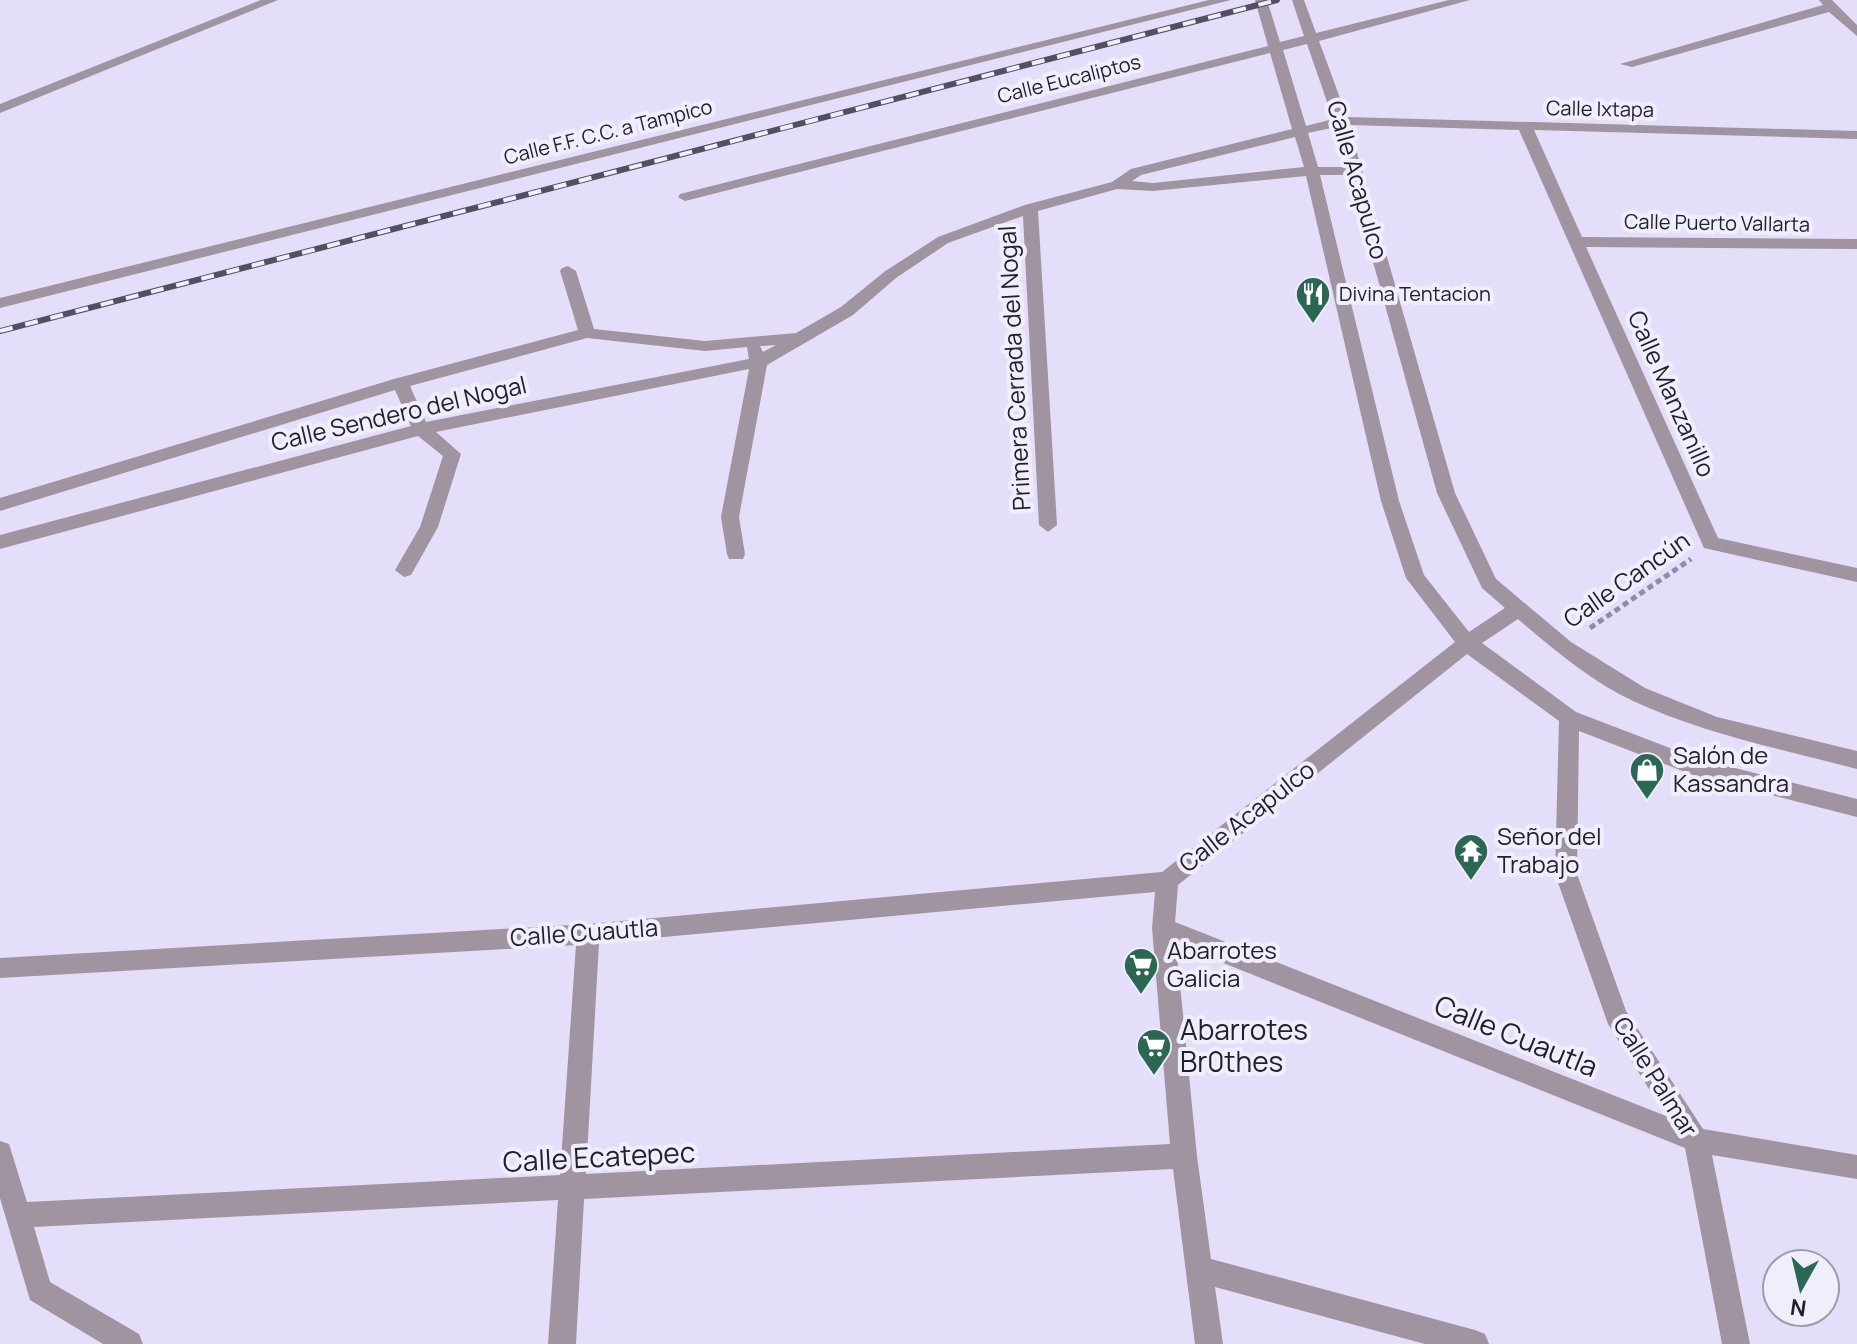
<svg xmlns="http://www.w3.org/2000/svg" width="1857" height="1344" font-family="Manrope,sans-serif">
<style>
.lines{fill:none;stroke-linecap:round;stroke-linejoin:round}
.path{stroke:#908ca1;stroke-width:5;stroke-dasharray:6 4;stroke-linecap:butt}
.minor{fill:#9f94a0;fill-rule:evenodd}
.rail-casing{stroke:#534f60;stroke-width:6}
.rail{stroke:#f1eefc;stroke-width:4;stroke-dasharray:13;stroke-linecap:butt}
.labels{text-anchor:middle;stroke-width:8;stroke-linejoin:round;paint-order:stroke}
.far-street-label{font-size:20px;fill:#23202d;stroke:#f1eefc}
.far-poi-label{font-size:20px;fill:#23202d;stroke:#f1eefc;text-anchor:start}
.street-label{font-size:24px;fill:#23202d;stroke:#f1eefc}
.poi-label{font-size:24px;fill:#23202d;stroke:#f1eefc;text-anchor:start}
.near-poi-label{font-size:28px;fill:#23202d;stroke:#f1eefc;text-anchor:start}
.near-street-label{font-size:28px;fill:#23202d;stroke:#f1eefc}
</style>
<rect width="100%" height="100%" fill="#e4defa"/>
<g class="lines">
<!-- path -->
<path class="path" d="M 1590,628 L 1691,559"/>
<!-- minor -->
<g class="minor">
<path d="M 261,0 L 278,0 L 0,113 L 0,104 Z"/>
<path d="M 1209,0 L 1231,0 L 0,308 L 0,298 Z"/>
<path d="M 1255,0 L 1267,0 L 1280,42 L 1304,36 L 1292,0 L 1304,0 L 1316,33 L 1449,0 L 1470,0 L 1319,41 L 1347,117 L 1857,131 L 1857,139 L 1534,130 L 1582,237 L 1857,239 L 1857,249 L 1586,247 L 1718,538 L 1857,568 L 1857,582 L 1704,548 L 1519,130 L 1349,125 L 1455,493 L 1496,579 L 1571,642 L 1645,688 L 1717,717 L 1857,751 L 1857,769 C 1781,749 1704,734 1633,701 C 1591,681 1553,649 1518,619 L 1482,643 L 1576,712 L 1696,758 L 1857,799 L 1857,817 L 1693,775 L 1579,731 L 1577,874 L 1626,1011 L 1703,1129 L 1857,1155 L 1857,1179 L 1712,1155 L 1750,1344 L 1722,1344 L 1685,1148 L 1176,944 L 1197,1156 L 1211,1259 L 1475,1330 L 1485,1334 L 1489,1344 L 1425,1344 L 1215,1287 L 1223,1344 L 1195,1344 L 1173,1169 L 584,1199 L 576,1344 L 548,1344 L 558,1200 L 34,1227 L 50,1282 L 139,1334 L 143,1344 L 103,1344 L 30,1300 L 0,1198 L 0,1141 L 9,1144 L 27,1202 L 560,1175 L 576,945 L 0,978 L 0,958 L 588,924 L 1162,872 L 1455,642 L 1406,578 L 1381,501 L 1306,176 L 1153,191 L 1117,189 L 1038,211 L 1057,525 L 1048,532 L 1039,525 L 1023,216 L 948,243 L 896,278 L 853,315 L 767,365 L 739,517 L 745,554 L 743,559 L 729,559 L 727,554 L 721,517 L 749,369 L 436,432 L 461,454 L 438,527 L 411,575 L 404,577 L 395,570 L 420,527 L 443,456 L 418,436 L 0,549 L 0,535 L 411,426 L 395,390 L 0,511 L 0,498 L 394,379 L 578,330 L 560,271 L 562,268 L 568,266 L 576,271 L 594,329 L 705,341 L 796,333 L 841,307 L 884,272 L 938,237 L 1025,205 L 1112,182 L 1131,169 L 1292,129 L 1270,53 L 685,201 L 678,197 L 680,194 L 1268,46 ZM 1307,44 L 1333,119 L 1306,126 L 1283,50 ZM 1336,127 L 1347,167 L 1318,167 L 1308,133 ZM 1295,137 L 1304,167 L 1153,183 L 1132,181 L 1141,175 ZM 1320,175 L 1349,175 L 1437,493 L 1482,588 L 1505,608 L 1469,632 L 1424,575 L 1399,501 ZM 587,338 L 705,351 L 747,347 L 749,359 L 426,422 L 410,386 ZM 776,345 L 763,352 L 760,346 ZM 1467,654 L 1559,721 L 1555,874 L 1608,1024 L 1666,1116 L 1175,922 L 1178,885 ZM 1155,892 L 1152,928 L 1170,1144 L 586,1174 L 599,943 Z"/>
<path d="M 1819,0 L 1832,0 L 1857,25 L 1857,36 L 1829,12 L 1632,67 L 1620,64 L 1823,5 Z"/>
</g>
<!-- rail casing -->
<g class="rail-casing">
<path id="rail" d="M 0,331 L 1277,0"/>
</g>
<!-- rail -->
<use href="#rail" class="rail"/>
</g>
<!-- icons -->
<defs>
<g id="restaurant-pin" transform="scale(1.8)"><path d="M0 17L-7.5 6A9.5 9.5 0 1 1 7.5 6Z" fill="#2b6752" stroke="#f1eefc"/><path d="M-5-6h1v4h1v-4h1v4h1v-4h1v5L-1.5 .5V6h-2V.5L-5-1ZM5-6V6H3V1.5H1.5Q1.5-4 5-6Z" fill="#fff"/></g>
<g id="shop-pin" transform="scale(1.8)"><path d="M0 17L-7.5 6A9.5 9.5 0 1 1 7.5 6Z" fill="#2b6752" stroke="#f1eefc"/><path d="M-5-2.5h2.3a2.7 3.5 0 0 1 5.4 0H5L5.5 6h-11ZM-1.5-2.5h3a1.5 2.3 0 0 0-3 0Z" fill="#fff"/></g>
<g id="temple-pin" transform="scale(1.8)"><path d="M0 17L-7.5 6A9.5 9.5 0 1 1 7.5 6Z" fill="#2b6752" stroke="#f1eefc"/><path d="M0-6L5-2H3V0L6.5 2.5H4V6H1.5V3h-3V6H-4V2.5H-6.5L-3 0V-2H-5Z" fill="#fff"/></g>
<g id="supermarket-pin" transform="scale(1.8)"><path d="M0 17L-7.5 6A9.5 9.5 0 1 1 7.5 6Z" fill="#2b6752" stroke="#f1eefc"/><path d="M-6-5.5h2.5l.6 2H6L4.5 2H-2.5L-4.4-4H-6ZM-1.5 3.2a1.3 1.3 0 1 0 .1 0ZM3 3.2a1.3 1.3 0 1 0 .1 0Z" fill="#fff"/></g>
</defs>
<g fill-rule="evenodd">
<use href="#restaurant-pin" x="1313" y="294"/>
<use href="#shop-pin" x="1647" y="770"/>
<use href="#temple-pin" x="1471" y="851"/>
<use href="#supermarket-pin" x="1141" y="965"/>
<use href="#supermarket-pin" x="1154" y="1046"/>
</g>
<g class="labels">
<!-- far-street labels -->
<g class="far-street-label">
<text transform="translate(1069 79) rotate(-14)" y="7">Calle Eucaliptos</text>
<text transform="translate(1600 109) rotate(1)" y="7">Calle Ixtapa</text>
<text transform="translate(608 132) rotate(-14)" y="7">Calle F.F. C.C. a Tampico</text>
<text transform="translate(1717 223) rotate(1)" y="7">Calle Puerto Vallarta</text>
</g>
<!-- far-poi labels -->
<g class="far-poi-label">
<text x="1339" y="301">Divina Tentacion</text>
</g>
<!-- street labels -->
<g class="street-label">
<text transform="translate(1357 180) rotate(74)" y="8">Calle Acapulco</text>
<text transform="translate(1015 368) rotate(-93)" y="8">Primera Cerrada del Nogal</text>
<text transform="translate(1671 394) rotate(66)" y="8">Calle Manzanillo</text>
<text transform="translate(399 414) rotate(-13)" y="8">Calle Sendero del Nogal</text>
<text transform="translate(1627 580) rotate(-35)" y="8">Calle Cancún</text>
<text transform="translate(1247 817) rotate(-38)" y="8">Calle Acapulco</text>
<text transform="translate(584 933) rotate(-4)" y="8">Calle Cuautla</text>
<text transform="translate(1655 1077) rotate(58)" y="8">Calle Palmar</text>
</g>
<!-- poi labels -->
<g class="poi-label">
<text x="1673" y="764">Salón de<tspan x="1673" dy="28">Kassandra</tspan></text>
<text x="1497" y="845">Señor del<tspan x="1497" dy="28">Trabajo</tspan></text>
<text x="1167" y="959">Abarrotes<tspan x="1167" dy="28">Galicia</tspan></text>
</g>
<!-- near-poi labels -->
<g class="near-poi-label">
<text x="1180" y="1040">Abarrotes<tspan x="1180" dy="32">Br0thes</tspan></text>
</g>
<!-- near-street labels -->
<g class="near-street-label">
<text transform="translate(1516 1036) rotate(22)" y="10">Calle Cuautla</text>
<text transform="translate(599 1157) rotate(-3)" y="10">Calle Ecatepec</text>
</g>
</g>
<!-- north arrow -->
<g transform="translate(1801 1288) rotate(188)"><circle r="38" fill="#f1eefc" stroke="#9f9ca9" stroke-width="2"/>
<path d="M0-6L14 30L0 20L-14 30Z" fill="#2b6752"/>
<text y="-12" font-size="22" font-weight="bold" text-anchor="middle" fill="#23202d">N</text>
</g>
</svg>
